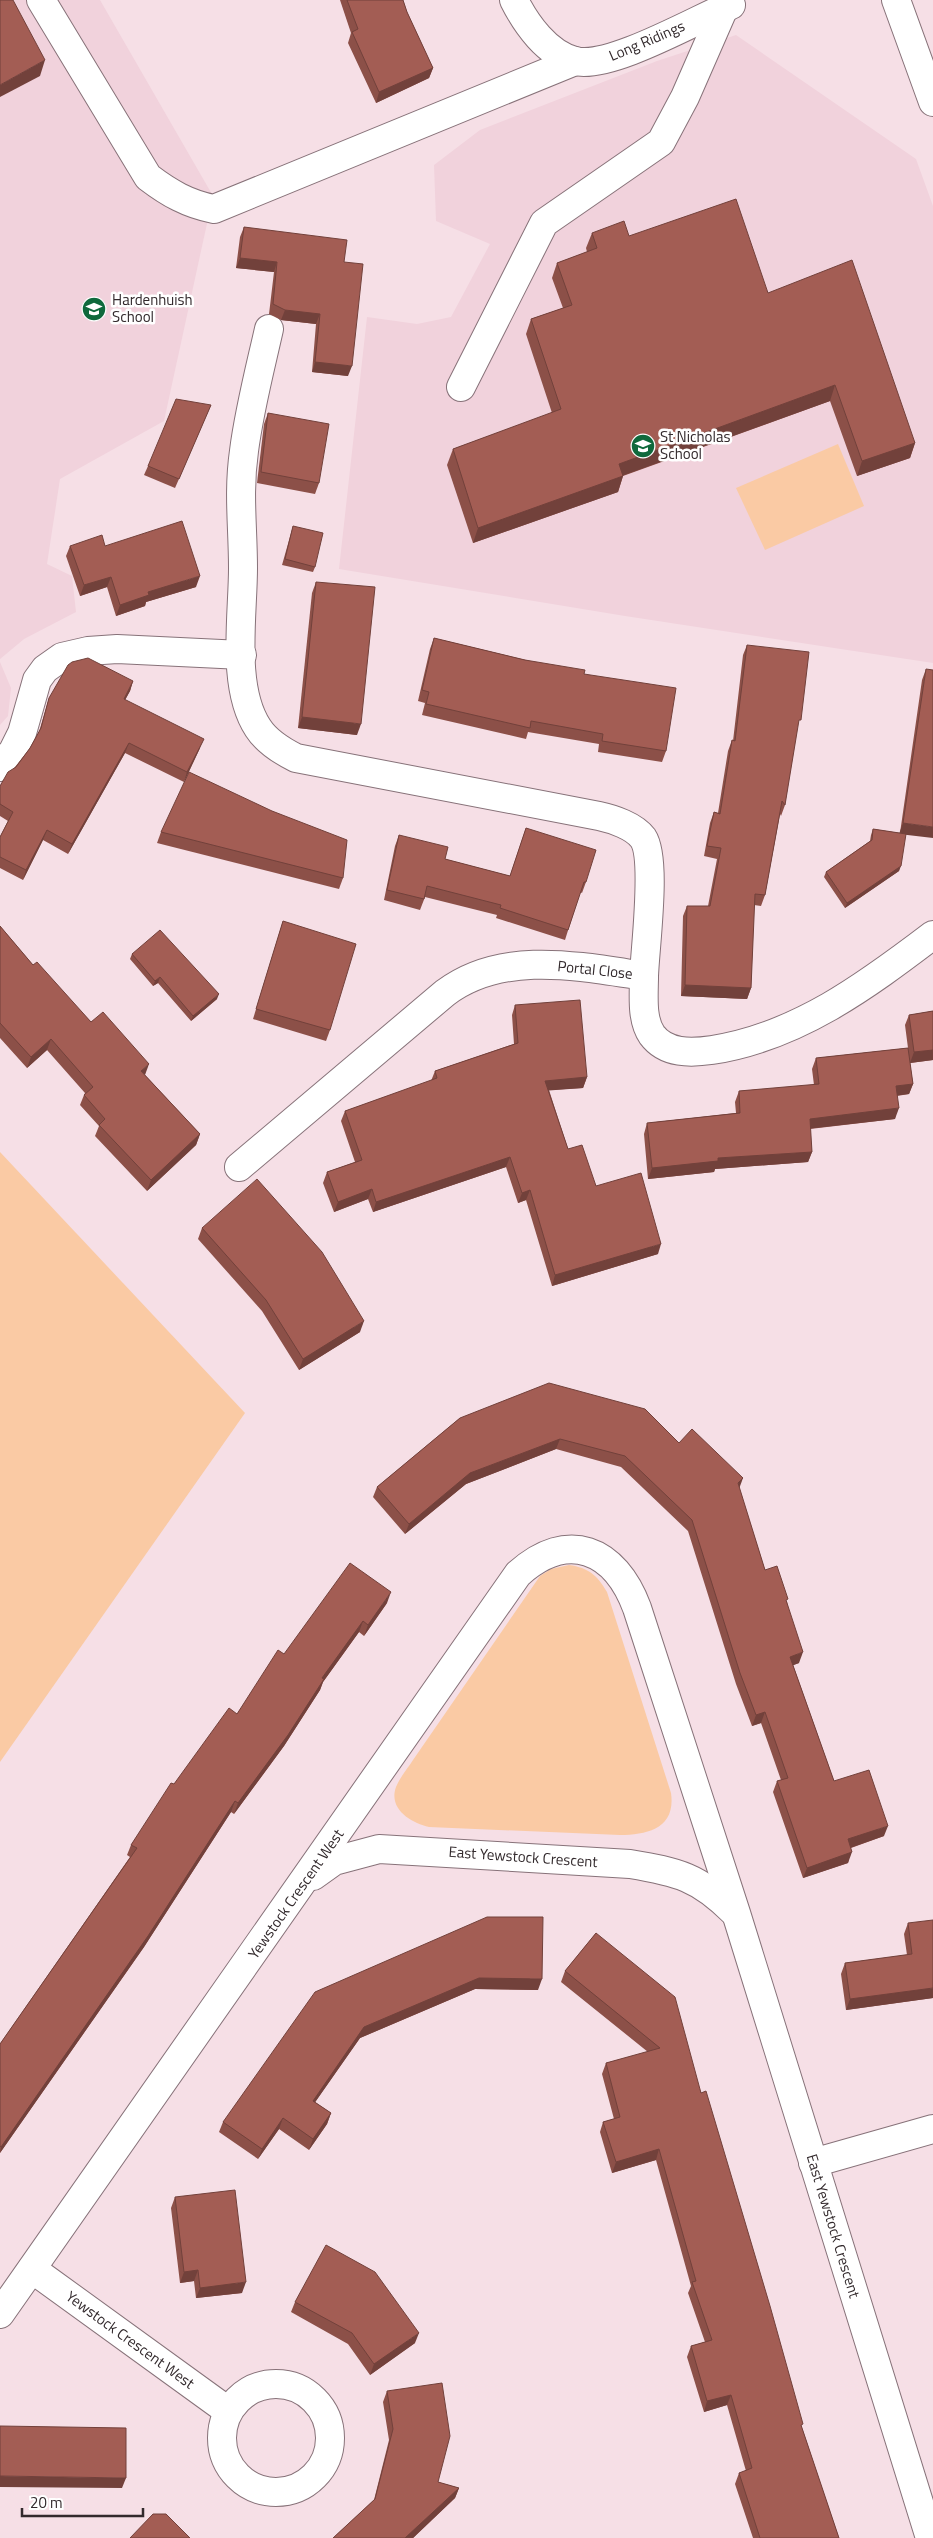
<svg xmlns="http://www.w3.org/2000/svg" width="933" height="2538" font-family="'Titillium Web',sans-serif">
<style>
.built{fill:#f1d2dc}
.green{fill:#facaa4}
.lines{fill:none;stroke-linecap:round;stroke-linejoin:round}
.minor-casing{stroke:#877279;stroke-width:30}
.major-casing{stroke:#877279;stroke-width:30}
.minor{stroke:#fff;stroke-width:28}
.major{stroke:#fff;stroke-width:28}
.wall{fill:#8c5048}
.shaded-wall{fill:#72413b}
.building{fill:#a35d54;stroke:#72413b}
.labels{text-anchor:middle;stroke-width:5;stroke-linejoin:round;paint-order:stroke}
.street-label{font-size:15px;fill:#32292c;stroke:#fff}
.poi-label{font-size:15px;fill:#32292c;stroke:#fff;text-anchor:start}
</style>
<rect width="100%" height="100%" fill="#f6dfe6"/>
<!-- built -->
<g class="built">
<path d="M 0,0 L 100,0 L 213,196 L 164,421 L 60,479 L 47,564 L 72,576 L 76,612 L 24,639 L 0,659 Z"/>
<path d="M 736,35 L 916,159 L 933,206 L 933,663 L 625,616 L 339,569 L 367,317 L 417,324 L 451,317 L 490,244 L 436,221 L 434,165 L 480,130 L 657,61 Z"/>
<path d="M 0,662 L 11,688 L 8,716 L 0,725 Z"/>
</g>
<!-- green -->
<g class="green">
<path d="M 838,444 L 864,506 L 765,550 L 736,488 Z"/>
<path d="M 0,1152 L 245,1413 L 0,1762 Z"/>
<path d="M 569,1565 C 589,1568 597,1575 607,1592 L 671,1793 C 676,1828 648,1835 620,1835 L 429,1827 C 411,1823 388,1809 396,1787 C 400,1777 408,1768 413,1760 L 540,1576 L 551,1569 Z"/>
</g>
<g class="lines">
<!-- minor casing -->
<g class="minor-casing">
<g id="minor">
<path d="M 41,0 L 148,177 C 169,193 188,204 214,209 L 575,61"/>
<path d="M 514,0 C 526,24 547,54 575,61 C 609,70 697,19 731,5"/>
<path d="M 269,329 C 260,369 249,411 244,451 C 238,493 243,527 243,568 C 243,616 231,687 258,728 C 267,742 282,751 296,758 L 599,816 C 613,819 634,826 643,838 C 657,859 645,947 644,976"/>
<path d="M 461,387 L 544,223 L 661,142 L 685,97 L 724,8"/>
<path d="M 0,767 L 13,751 L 22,733 L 37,680 L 45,669 L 62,657 L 88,651 L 117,649 L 242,655"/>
<path d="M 239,1167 L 445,993 C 502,950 578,966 644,976 C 644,995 641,1019 652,1035 C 666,1054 691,1053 712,1050 C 797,1037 866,986 933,935"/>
<path d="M 313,1876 L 334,1861 L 379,1849 L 630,1864 C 678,1872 699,1877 734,1912"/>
<path d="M 813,2163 L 933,2129"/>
<path d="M 32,2269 L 228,2411"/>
<path d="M 0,2314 L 518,1574 C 568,1529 615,1549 637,1608 L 736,1913 L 930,2538"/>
<circle cx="276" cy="2438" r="54"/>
</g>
</g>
<!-- major casing -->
<g class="major-casing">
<path id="major" d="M 896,0 L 933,102"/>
</g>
<!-- minor -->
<use href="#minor" class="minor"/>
<!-- major -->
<use href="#major" class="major"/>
</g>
<!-- wall -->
<g class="wall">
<path d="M 340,0 L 403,0 L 407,12 L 433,68 L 429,78 L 376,103 L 348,43 L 351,33 Z"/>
<path d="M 244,227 L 344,262 L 348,376 L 312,372 L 316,324 L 281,320 L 269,314 L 274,272 L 236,268 L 240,237 Z"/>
<path d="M 592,233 L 629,236 L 768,293 L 915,443 L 910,458 L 857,476 L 830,401 L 623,476 L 618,492 L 473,543 L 447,465 L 453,449 L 552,413 L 526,334 L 531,319 L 563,308 L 552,278 L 557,263 L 587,252 L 586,248 Z"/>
<path d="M 211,405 L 175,488 L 144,475 L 148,466 Z"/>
<path d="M 268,413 L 319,483 L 315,494 L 257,483 L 264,424 Z"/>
<path d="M 293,526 L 315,567 L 313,572 L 282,565 Z"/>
<path d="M 70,546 L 105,546 L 196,587 L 146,602 L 145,606 L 116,616 L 107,587 L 80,596 L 66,556 Z"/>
<path d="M 316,582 L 357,735 L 298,728 L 312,593 Z"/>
<path d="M 434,638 L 584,674 L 666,751 L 662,762 L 598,752 L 599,744 L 528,732 L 526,739 L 422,715 L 425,703 L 418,701 L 430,649 Z"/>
<path d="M 747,645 L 797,729 L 785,805 L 781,816 L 780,814 L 765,895 L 761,906 L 754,905 L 751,988 L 747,999 L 681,996 L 683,916 L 687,906 L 708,906 L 717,859 L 704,856 L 710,823 L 714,812 L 718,813 L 728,751 L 732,740 L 733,741 L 743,655 Z"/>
<path d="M 926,669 L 905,835 L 899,871 L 845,908 L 824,877 L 826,872 L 870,841 L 871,835 L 873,829 L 900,833 L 922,680 Z"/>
<path d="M 133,681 L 130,691 L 125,700 L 200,748 L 184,782 L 125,753 L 68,854 L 43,840 L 23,880 L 0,868 L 0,837 L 8,821 L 0,816 L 0,786 L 30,748 L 39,732 L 49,698 Z"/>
<path d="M 272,811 L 343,878 L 339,889 L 157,843 L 161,832 Z"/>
<path d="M 526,828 L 586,882 L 582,893 L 580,892 L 565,940 L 496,918 L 497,915 L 425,897 L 420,910 L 384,900 L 395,846 L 399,835 L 445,859 L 510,876 Z"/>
<path d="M 283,921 L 330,1030 L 326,1041 L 253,1019 Z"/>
<path d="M 0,926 L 33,965 L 145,1075 L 200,1134 L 196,1145 L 147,1191 L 95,1136 L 99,1126 L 80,1105 L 84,1095 L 85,1093 L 47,1050 L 27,1068 L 0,1038 Z"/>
<path d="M 132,954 L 217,999 L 191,1021 L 158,983 L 153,986 L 130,959 Z"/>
<path d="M 515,1005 L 587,1077 L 583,1088 L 549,1090 L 568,1149 L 596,1186 L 658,1254 L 552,1286 L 526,1200 L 518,1203 L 506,1167 L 373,1212 L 368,1199 L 334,1212 L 323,1183 L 327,1172 L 355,1162 L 341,1121 L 345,1111 L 431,1081 L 435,1071 L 514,1044 L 512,1015 Z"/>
<path d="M 933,1011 L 933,1060 L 910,1063 L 913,1084 L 909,1094 L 897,1096 L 895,1119 L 810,1129 L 812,1152 L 808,1162 L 715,1169 L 714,1172 L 648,1179 L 644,1134 L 647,1123 L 736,1113 L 735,1102 L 739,1091 L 814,1085 L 812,1069 L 816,1058 L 908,1048 L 905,1025 L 909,1015 Z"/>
<path d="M 202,1228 L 360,1332 L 299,1370 L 262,1311 L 198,1239 Z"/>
<path d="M 460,1418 L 679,1443 L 739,1488 L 765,1570 L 787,1602 L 799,1663 L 793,1665 L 834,1781 L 884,1836 L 851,1848 L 848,1863 L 803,1878 L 773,1792 L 777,1781 L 781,1780 L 761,1723 L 752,1726 L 736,1684 L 688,1531 L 621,1467 L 556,1449 L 466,1484 L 405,1534 L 373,1497 L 377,1487 Z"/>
<path d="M 387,1603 L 364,1636 L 359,1632 L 323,1682 L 320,1690 L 284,1746 L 234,1814 L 231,1812 L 144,1947 L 0,2153 L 0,2044 L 130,1857 L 127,1855 L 131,1845 L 174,1784 L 237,1714 L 284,1654 Z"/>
<path d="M 487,1917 L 538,1990 L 475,1989 L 360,2038 L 315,2102 L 331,2113 L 327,2124 L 309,2150 L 279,2129 L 258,2159 L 219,2132 L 223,2122 Z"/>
<path d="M 908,1923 L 933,1998 L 846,2010 L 841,1974 L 845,1963 L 907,1955 L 904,1934 Z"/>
<path d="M 596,1933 L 701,2093 L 802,2428 L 839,2538 L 753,2538 L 735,2484 L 739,2473 L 746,2471 L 727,2405 L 704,2412 L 687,2357 L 691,2346 L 705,2342 L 688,2293 L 691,2286 L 656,2160 L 612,2173 L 600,2132 L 603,2122 L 614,2119 L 602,2074 L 606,2063 L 648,2052 L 561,1982 L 565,1971 Z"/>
<path d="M 175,2197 L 242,2293 L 196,2298 L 194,2281 L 180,2283 L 171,2208 Z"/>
<path d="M 295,2302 L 415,2343 L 370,2375 L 348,2344 L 291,2312 Z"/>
<path d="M 387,2391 L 438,2482 L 459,2488 L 455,2498 L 413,2538 L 333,2538 L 374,2500 L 389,2440 L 383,2402 Z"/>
</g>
<!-- shaded-wall -->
<g class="shaded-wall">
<path d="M 45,60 L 40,76 L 0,97 L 0,85 Z"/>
<path d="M 433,68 L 429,78 L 376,103 L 379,92 Z"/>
<path d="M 240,258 L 277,262 L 274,272 L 236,268 Z"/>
<path d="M 285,310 L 320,314 L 316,324 L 281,320 Z"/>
<path d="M 315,362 L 352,366 L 348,376 L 312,372 Z"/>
<path d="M 835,385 L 830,401 L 613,479 L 619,464 Z"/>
<path d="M 915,443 L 910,458 L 857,476 L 862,461 Z"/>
<path d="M 623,476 L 618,492 L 473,543 L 478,528 Z"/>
<path d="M 200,576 L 196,587 L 146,602 L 145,606 L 116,616 L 120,605 L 148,592 Z"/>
<path d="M 111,577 L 107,587 L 80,596 L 84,585 Z"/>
<path d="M 133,681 L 130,691 L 120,709 L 124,699 Z"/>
<path d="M 302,717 L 361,724 L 357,735 L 298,728 Z"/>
<path d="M 204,739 L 200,748 L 184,782 L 187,772 Z"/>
<path d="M 129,743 L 125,753 L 68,854 L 72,844 Z"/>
<path d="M 903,823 L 933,827 L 933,838 L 899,834 Z"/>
<path d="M 47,830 L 43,840 L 23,880 L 26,870 Z"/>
<path d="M 901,866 L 899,871 L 845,908 L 847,903 Z"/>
<path d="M 160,977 L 158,983 L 153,986 L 155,981 Z"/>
<path d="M 685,985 L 751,988 L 747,999 L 681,996 Z"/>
<path d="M 219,994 L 217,999 L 191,1021 L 193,1016 Z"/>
<path d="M 51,1039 L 47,1050 L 27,1068 L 31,1057 Z"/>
<path d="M 933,1050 L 933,1060 L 910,1063 L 914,1052 Z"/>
<path d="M 149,1064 L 145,1075 L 141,1071 Z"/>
<path d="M 587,1077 L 583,1088 L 542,1091 L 545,1081 Z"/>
<path d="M 913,1084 L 909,1094 L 892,1096 L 896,1086 Z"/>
<path d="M 899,1108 L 895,1119 L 806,1129 L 810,1119 Z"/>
<path d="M 200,1134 L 196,1145 L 147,1191 L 151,1180 Z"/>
<path d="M 812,1152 L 808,1162 L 715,1169 L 714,1172 L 648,1179 L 652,1168 L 718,1158 Z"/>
<path d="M 510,1157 L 506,1167 L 373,1212 L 376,1202 Z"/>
<path d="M 372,1189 L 368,1199 L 334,1212 L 338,1202 Z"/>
<path d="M 530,1190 L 526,1200 L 518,1203 L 522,1193 Z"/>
<path d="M 661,1244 L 658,1254 L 552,1286 L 555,1275 Z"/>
<path d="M 364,1321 L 360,1332 L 299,1370 L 303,1359 Z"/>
<path d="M 560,1439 L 556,1449 L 466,1484 L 405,1534 L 409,1524 L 470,1473 Z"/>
<path d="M 743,1478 L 739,1489 L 738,1483 Z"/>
<path d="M 391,1592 L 387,1603 L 364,1636 L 368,1625 Z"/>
<path d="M 363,1621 L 359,1632 L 323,1682 L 320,1690 L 284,1746 L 234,1814 L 238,1803 L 322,1678 Z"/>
<path d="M 803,1652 L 799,1663 L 786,1668 L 790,1657 Z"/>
<path d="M 765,1712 L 761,1723 L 752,1726 L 756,1715 Z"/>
<path d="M 235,1801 L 231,1812 L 144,1947 L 0,2153 L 1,2147 Z"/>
<path d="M 888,1826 L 884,1836 L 844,1850 L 848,1839 Z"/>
<path d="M 852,1852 L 848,1863 L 803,1878 L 807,1868 Z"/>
<path d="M 479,1978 L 542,1979 L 538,1990 L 475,1989 L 360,2038 L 309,2111 L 313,2101 L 364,2027 Z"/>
<path d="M 933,1988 L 933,1998 L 846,2010 L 850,1999 Z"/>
<path d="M 331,2113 L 327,2124 L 309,2150 L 313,2139 Z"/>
<path d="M 283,2118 L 279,2129 L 258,2159 L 262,2149 Z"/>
<path d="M 659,2149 L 656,2160 L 612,2173 L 616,2162 Z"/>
<path d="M 198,2270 L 194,2281 L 180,2283 L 184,2272 Z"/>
<path d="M 246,2282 L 242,2293 L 196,2298 L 200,2288 Z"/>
<path d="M 419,2333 L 415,2343 L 370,2375 L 374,2364 Z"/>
<path d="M 731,2395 L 727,2405 L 704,2412 L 707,2401 Z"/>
<path d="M 0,2476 L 126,2478 L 122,2488 L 0,2487 Z"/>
<path d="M 459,2488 L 455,2498 L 413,2538 L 405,2538 Z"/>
</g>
<!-- building -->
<g class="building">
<path d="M 0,0 L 13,0 L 45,60 L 0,85 Z"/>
<path d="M 347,0 L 403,0 L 407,12 L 433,68 L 379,92 L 352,32 L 358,29 Z"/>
<path d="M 736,199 L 768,293 L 852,260 L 915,443 L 862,461 L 835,385 L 619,464 L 623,476 L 478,528 L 453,449 L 561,409 L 531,319 L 572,305 L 557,263 L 597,248 L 592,233 L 624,221 L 629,236 Z"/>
<path d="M 244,227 L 347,240 L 344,262 L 363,264 L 352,366 L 315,362 L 320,314 L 285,310 L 273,304 L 277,262 L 240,258 Z"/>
<path d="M 176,399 L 211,405 L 179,479 L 148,466 Z"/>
<path d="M 268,413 L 329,424 L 319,483 L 261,472 Z"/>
<path d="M 182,521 L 200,576 L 148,592 L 149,595 L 120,605 L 111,577 L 84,585 L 70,546 L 102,535 L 105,546 Z"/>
<path d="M 293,526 L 323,533 L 315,567 L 285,559 Z"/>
<path d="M 316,582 L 375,587 L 361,724 L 302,717 Z"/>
<path d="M 434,638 L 525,660 L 585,670 L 584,674 L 676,688 L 666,751 L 602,741 L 603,734 L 531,721 L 530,728 L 426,704 L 429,692 L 422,690 Z"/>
<path d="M 747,645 L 809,652 L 801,720 L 799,720 L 785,805 L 782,801 L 765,895 L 755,894 L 751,988 L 685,985 L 687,906 L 710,906 L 721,848 L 707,846 L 714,812 L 720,814 L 732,740 L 735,741 Z"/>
<path d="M 88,658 L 133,681 L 124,699 L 204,739 L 187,772 L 129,743 L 72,844 L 47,830 L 26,870 L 0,857 L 0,837 L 13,812 L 0,804 L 0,786 L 8,772 L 16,767 L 30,748 L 41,728 L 49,698 L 68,665 L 72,662 Z"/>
<path d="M 926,669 L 933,670 L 933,827 L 903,823 Z"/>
<path d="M 189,772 L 272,811 L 347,840 L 343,878 L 161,832 Z"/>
<path d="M 526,828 L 596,850 L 586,882 L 584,882 L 568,930 L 500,908 L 501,905 L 427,886 L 424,899 L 387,890 L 399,835 L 448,847 L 445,859 L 510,876 Z"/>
<path d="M 873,829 L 906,834 L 901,866 L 847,903 L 826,872 L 872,840 Z"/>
<path d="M 283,921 L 356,944 L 330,1030 L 256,1009 Z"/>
<path d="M 0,926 L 33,965 L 37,962 L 91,1022 L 103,1012 L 149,1064 L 141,1071 L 200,1134 L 151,1180 L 99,1125 L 105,1119 L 84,1095 L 93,1087 L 51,1039 L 31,1057 L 0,1023 Z"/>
<path d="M 160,930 L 219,994 L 193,1016 L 160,977 L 155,981 L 132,954 Z"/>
<path d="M 580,1000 L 587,1077 L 545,1081 L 568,1149 L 582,1145 L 596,1186 L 641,1173 L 661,1244 L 555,1275 L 530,1190 L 522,1193 L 510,1157 L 376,1202 L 372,1189 L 338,1202 L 327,1172 L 362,1160 L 345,1111 L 437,1078 L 435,1071 L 518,1043 L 515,1005 Z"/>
<path d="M 933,1011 L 933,1050 L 914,1052 L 909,1015 Z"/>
<path d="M 908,1048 L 913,1084 L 896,1086 L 899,1108 L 810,1119 L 812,1152 L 718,1158 L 718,1161 L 652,1168 L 647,1123 L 740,1113 L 739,1091 L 819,1084 L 816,1058 Z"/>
<path d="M 257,1179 L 322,1252 L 364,1321 L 303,1359 L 266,1300 L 202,1228 Z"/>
<path d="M 549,1383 L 645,1409 L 679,1443 L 692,1429 L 743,1478 L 738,1483 L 765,1570 L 777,1566 L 788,1599 L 786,1600 L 803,1652 L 790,1657 L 834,1781 L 869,1770 L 888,1826 L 848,1839 L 852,1852 L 807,1868 L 777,1781 L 788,1778 L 765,1712 L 756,1715 L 740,1673 L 692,1520 L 625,1456 L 560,1439 L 470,1473 L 409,1524 L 377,1487 L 460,1418 Z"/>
<path d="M 350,1563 L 391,1592 L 368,1625 L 363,1621 L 322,1678 L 324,1679 L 288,1735 L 238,1803 L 235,1801 L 148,1936 L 1,2147 L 0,2146 L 0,2044 L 137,1848 L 131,1845 L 171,1783 L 174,1784 L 229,1708 L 237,1714 L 278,1650 L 284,1654 Z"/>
<path d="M 487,1917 L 543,1917 L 542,1979 L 479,1978 L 364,2027 L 313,2101 L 331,2113 L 313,2139 L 283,2118 L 262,2149 L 223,2122 L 315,1992 Z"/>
<path d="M 933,1920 L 933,1988 L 850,1999 L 845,1963 L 912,1954 L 908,1923 Z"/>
<path d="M 596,1933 L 675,1997 L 701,2093 L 706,2091 L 770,2306 L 803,2424 L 801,2425 L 839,2538 L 760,2538 L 739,2473 L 752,2468 L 731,2395 L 707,2401 L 691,2346 L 712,2340 L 692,2282 L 696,2281 L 659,2149 L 616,2162 L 603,2122 L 620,2117 L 606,2063 L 660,2048 L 565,1971 Z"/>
<path d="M 235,2190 L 246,2282 L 200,2288 L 198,2270 L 184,2272 L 175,2197 Z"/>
<path d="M 326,2245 L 375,2272 L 419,2333 L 374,2364 L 352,2333 L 295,2302 Z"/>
<path d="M 442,2383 L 450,2436 L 438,2482 L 459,2488 L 405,2538 L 333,2538 L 375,2499 L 393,2429 L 387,2391 Z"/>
<path d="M 0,2426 L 126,2428 L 126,2478 L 0,2476 Z"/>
<path d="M 153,2514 L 166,2514 L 190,2538 L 130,2538 Z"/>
</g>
<!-- icons -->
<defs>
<g id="school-disc" transform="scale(1.25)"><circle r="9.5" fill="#0f693c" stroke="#fff"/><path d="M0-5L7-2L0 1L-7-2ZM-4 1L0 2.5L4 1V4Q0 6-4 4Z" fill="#fff"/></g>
</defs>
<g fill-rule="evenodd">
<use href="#school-disc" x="94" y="309"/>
<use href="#school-disc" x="643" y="446"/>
</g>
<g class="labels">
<!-- street labels -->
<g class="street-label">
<text transform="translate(647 41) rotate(-23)" y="5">Long Ridings</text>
<text transform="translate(595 970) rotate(6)" y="5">Portal Close</text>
<text transform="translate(523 1857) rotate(4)" y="5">East Yewstock Crescent</text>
<text transform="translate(296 1894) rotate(-55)" y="5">Yewstock Crescent West</text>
<text transform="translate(833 2226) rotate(73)" y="5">East Yewstock Crescent</text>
<text transform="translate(130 2340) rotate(36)" y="5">Yewstock Crescent West</text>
</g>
<!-- poi labels -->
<g class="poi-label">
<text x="112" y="305">Hardenhuish<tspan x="112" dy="17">School</tspan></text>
<text x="660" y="442">St Nicholas<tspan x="660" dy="17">School</tspan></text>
</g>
</g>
<!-- scale -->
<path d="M22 2508v8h121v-8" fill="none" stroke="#32292c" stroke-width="2.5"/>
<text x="30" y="2508" font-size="15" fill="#32292c" stroke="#ffffff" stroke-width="4" paint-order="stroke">20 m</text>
</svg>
